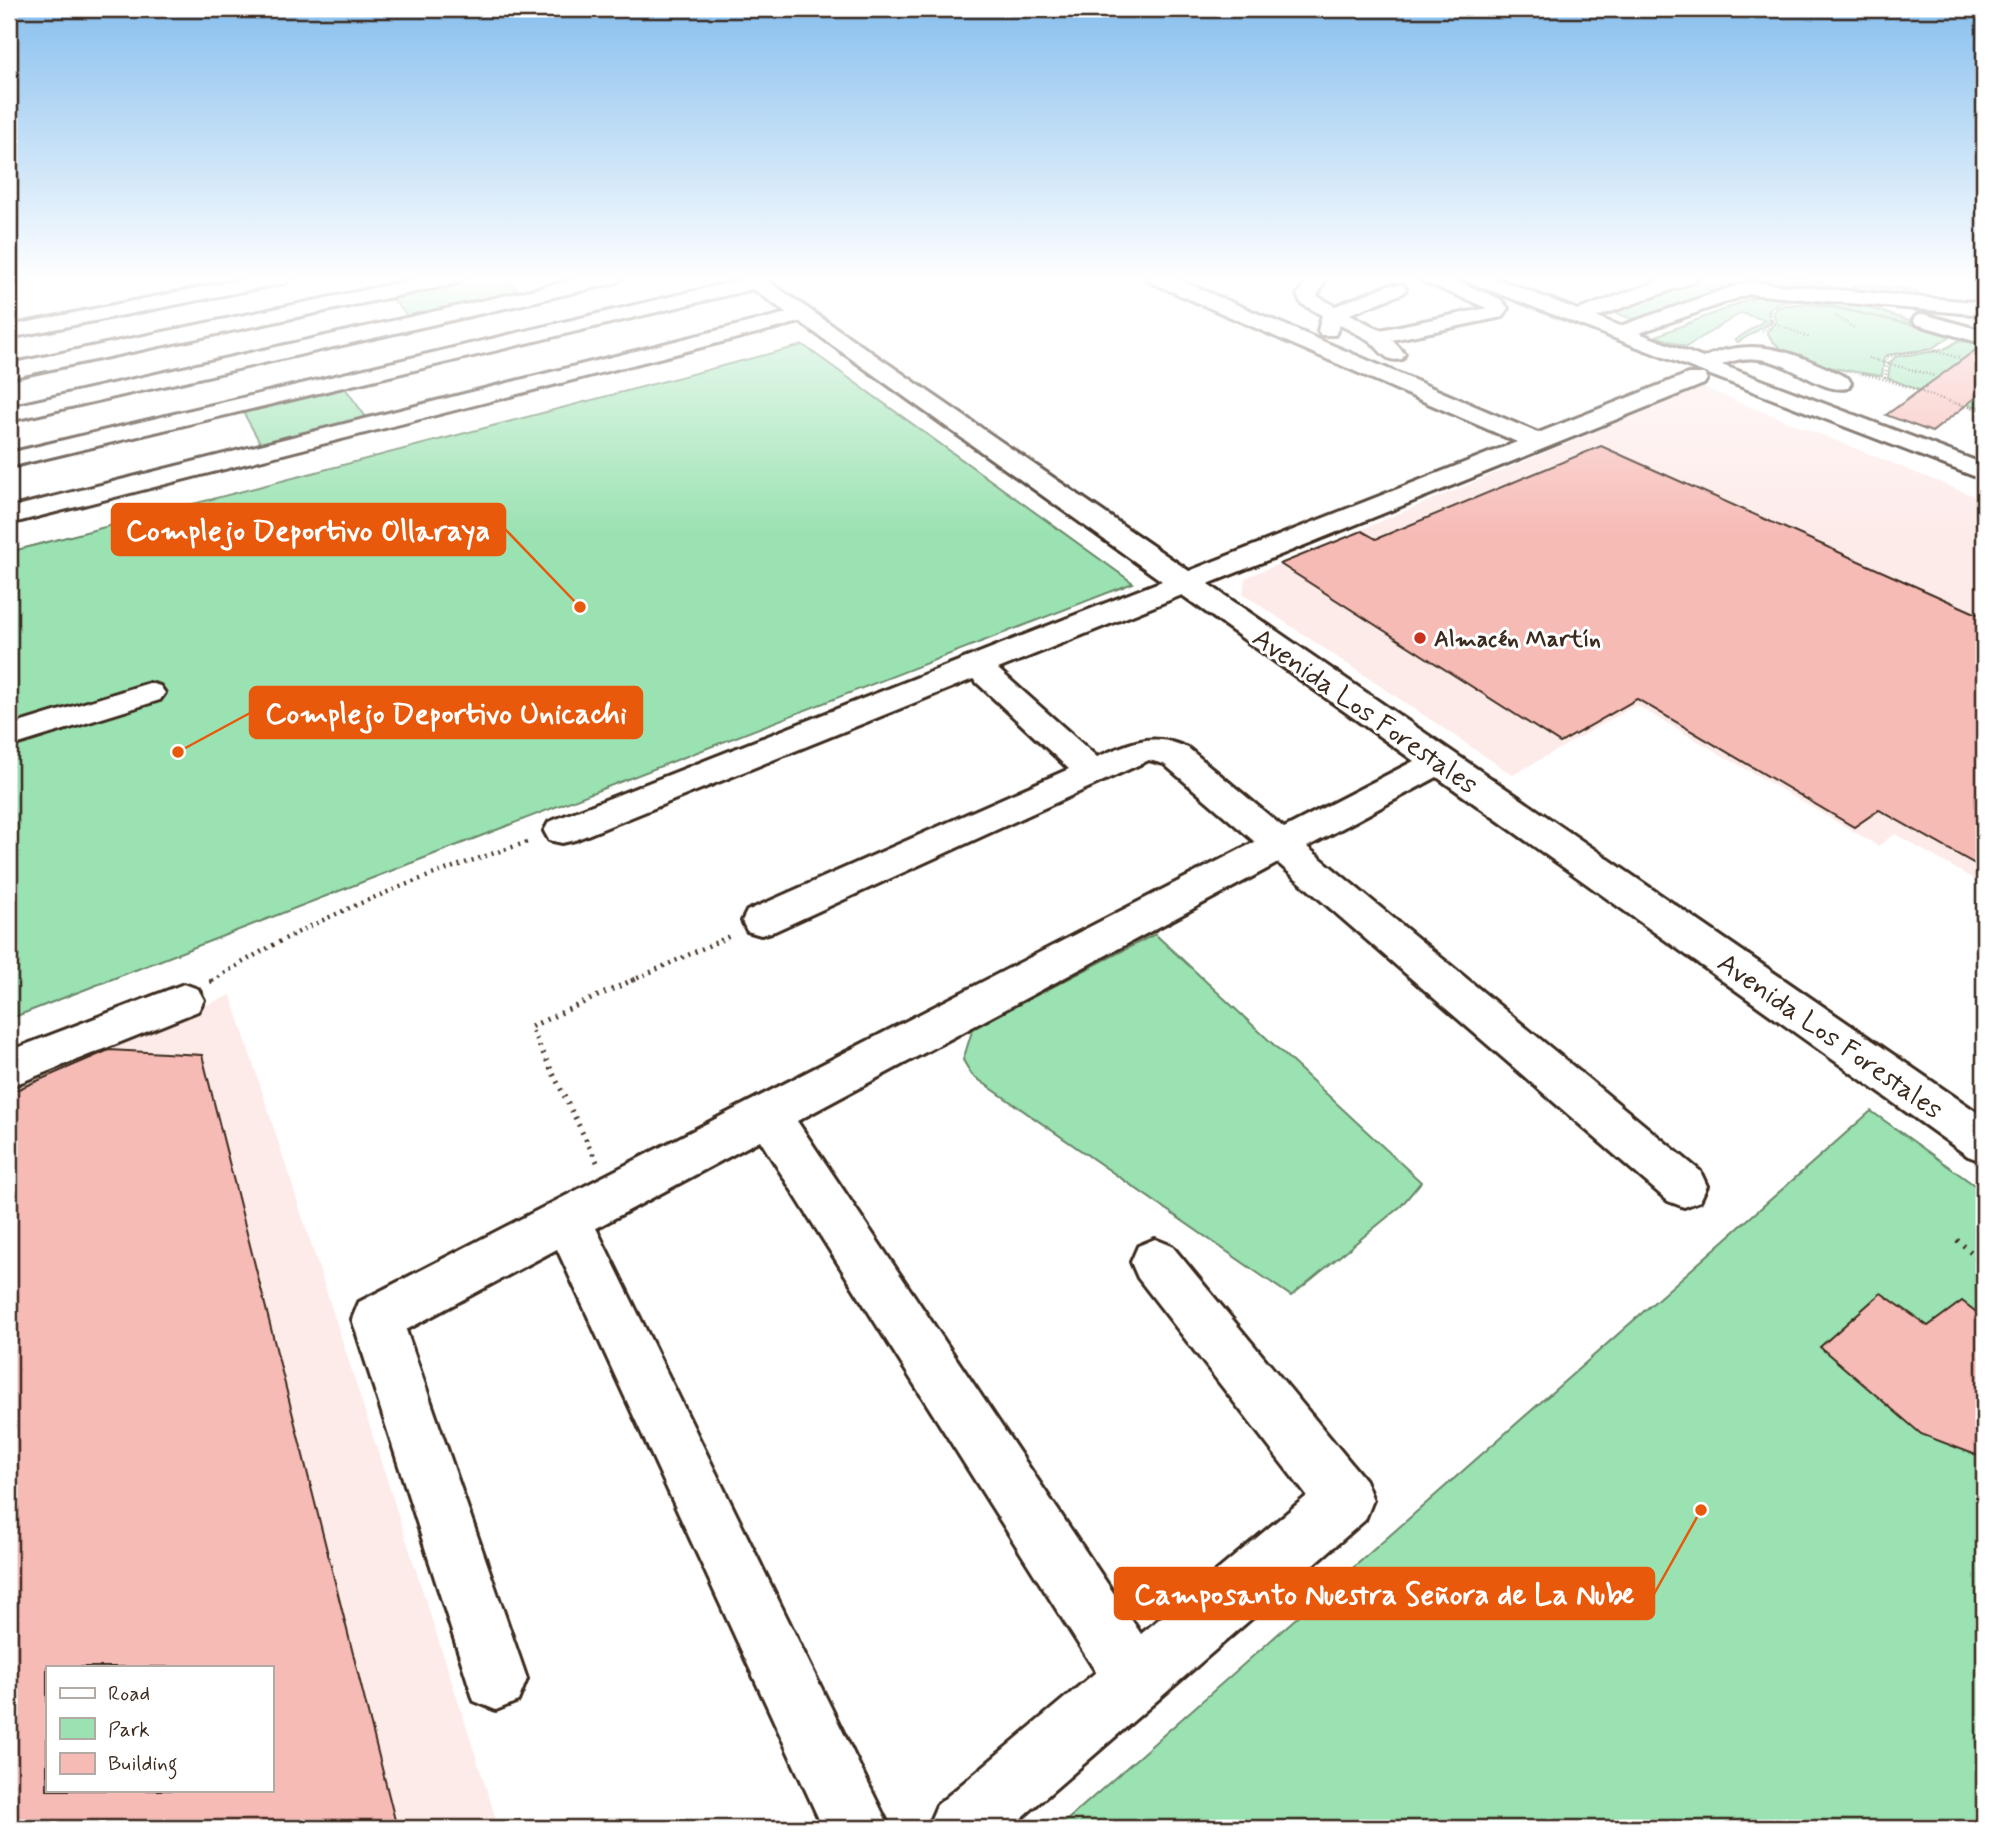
<svg xmlns="http://www.w3.org/2000/svg" width="1993" height="1837" font-family="Mynerve,sans-serif">
<style>
.built{fill:#fdebe9;fill-rule:evenodd}
.green{fill:#9ae2b1;stroke:#6a8668;stroke-width:2}
.building{fill:#f7bbb6;stroke:#3b2a1e;stroke-width:2;fill-rule:evenodd}
.lines{fill:none;stroke-linecap:round;stroke-linejoin:round}
.minor-casing{stroke:#3b2a1e;stroke-width:6}
.path-far2{stroke:#3b2a1e;stroke-width:2.5;stroke-dasharray:1 2.5;stroke-linecap:butt}
.path-far1{stroke:#3b2a1e;stroke-width:4.5;stroke-dasharray:2 5;stroke-linecap:butt}
.path{stroke:#3b2a1e;stroke-width:5;stroke-dasharray:2 6;stroke-linecap:butt}
.minor{fill:#fff;fill-rule:evenodd}
.poi-dot{fill:#c8321e;stroke:#fff;stroke-width:2.5}
.labels{text-anchor:middle;stroke-width:6;stroke-linejoin:round;paint-order:stroke}
.far-poi-label{font-size:23px;font-weight:bold;fill:#3b2a1e;stroke:#fff;text-anchor:start}
.street-label{font-size:28px;fill:#3b2a1e;stroke:#fff}
.leader{fill:none;stroke:#e8590c;stroke-width:2.5}
.callout-dot{fill:#e8590c;stroke:#fff;stroke-width:2.5}
.callout{fill:#e8590c;stroke:#e8590c;stroke-width:2.5}
.callout-label{font-size:30px;text-anchor:middle;font-weight:bold;fill:#fff}
</style>
<rect width="100%" height="100%" fill="#fff"/>
<filter id="ink" filterUnits="userSpaceOnUse"><feTurbulence type="fractalNoise" baseFrequency=".0143" numOctaves="2"/><feDisplacementMap in="SourceGraphic" scale="14" xChannelSelector="R" yChannelSelector="G"/><feConvolveMatrix kernelMatrix="1 2 1 2 8 2 1 2 1" color-interpolation-filters="sRGB"/></filter>
<g filter="url(#ink)">
<!-- built -->
<g class="built">
<path d="M 1702,387 L 1984,500 L 1984,885 L 1895,834 L 1878,846 L 1636,705 L 1513,775 L 1243,594 L 1245,578 Z"/>
<path d="M 231,995 L 499,1828 L 9,1828 L 9,1087 ZM 47,1667 L 271,1667 L 271,1790 L 47,1790 Z"/>
</g>
<!-- green -->
<g class="green">
<path d="M 466,277 L 504,277 L 523,295 L 411,320 L 388,294 Z"/>
<path d="M 1703,277 C 1737,277 1803,269 1832,288 L 1735,283 L 1635,320 L 1613,312 Z"/>
<path d="M 1861,284 L 1916,290 L 1921,298 L 1865,292 L 1852,286 Z"/>
<path d="M 1760,295 L 1863,305 L 1915,323 C 1885,328 1790,281 1768,311 L 1771,322 L 1738,342 L 1735,340 L 1765,320 L 1741,313 L 1686,347 L 1656,336 Z"/>
<path d="M 1805,304 L 1837,308 L 1948,333 L 1949,338 L 1930,349 L 1887,355 L 1884,358 L 1882,376 C 1852,371 1781,365 1767,332 L 1776,322 L 1773,313 L 1776,308 L 1785,305 Z"/>
<path d="M 1957,341 L 1984,343 L 1984,408 L 1944,400 L 1888,378 L 1890,363 L 1895,357 C 1918,351 1938,357 1957,341 Z"/>
<path d="M 803,345 L 1133,583 L 9,1019 L 9,552 Z"/>
<path d="M 345,388 L 368,420 L 262,446 L 243,412 Z"/>
<path d="M 1155,934 L 1421,1182 L 1401,1206 L 1291,1296 L 972,1075 L 963,1060 L 973,1028 Z"/>
<path d="M 1871,1111 L 1984,1192 L 1984,1828 L 1058,1828 Z"/>
</g>
<!-- building -->
<g class="building">
<path d="M 1981,346 L 1984,346 L 1984,391 L 1932,432 L 1886,415 Z"/>
<path d="M 1601,446 L 1984,617 L 1984,869 L 1879,810 L 1854,827 L 1637,699 L 1560,743 L 1280,564 L 1362,531 L 1376,539 Z"/>
<path d="M 109,1050 L 202,1055 L 397,1828 L 9,1828 L 9,1093 ZM 47,1667 L 271,1667 L 271,1790 L 47,1790 Z"/>
<path d="M 1881,1293 L 1928,1326 L 1962,1301 L 1984,1318 L 1984,1458 L 1921,1434 L 1820,1347 Z"/>
</g>
<g class="lines">
<!-- minor casing -->
<g class="minor-casing">
<g id="minor">
<path d="M 253,277 L 293,277 L 284,283 L 9,338 L 9,326 Z"/>
<path d="M 428,277 L 467,277 L 458,283 L 9,378 L 9,364 Z"/>
<path d="M 588,277 L 624,277 L 615,283 L 9,421 L 9,407 Z"/>
<path d="M 740,277 L 762,277 L 1189,571 L 1517,442 L 1148,281 L 1146,277 L 1172,277 L 1538,433 L 1688,374 L 1704,374 L 1707,379 L 1704,384 L 1208,584 L 1984,1117 L 1984,1162 L 1968,1156 L 1437,777 L 1307,847 L 1700,1171 L 1707,1186 L 1700,1201 L 1684,1207 L 1668,1201 L 1278,863 L 797,1121 L 1141,1634 L 1307,1496 L 1138,1278 L 1131,1262 L 1138,1246 L 1155,1239 L 1172,1246 L 1365,1480 L 1373,1500 L 1365,1520 L 1010,1828 L 927,1828 L 937,1805 L 1096,1672 L 760,1140 L 596,1228 L 890,1828 L 823,1828 L 557,1249 L 406,1330 L 527,1679 L 518,1701 L 496,1710 L 474,1701 L 352,1319 L 359,1302 L 1255,842 L 1164,764 L 1149,760 L 775,931 L 761,935 L 747,931 L 742,921 L 747,911 L 1069,769 L 973,679 L 575,840 L 562,843 L 549,840 L 544,831 L 549,822 L 1162,581 L 800,322 L 9,524 L 9,508 L 787,313 L 753,289 L 9,467 L 9,453 L 741,280 ZM 1182,595 L 1414,761 L 1284,828 L 1188,748 C 1151,731 1133,742 1097,757 L 998,669 Z"/>
<path d="M 1308,277 L 1327,277 L 1317,296 L 1335,306 L 1389,285 L 1403,285 L 1406,289 L 1403,293 L 1350,314 L 1380,330 L 1487,308 L 1422,281 L 1420,277 L 1447,277 L 1500,299 L 1508,308 L 1502,317 L 1392,340 L 1405,354 L 1402,359 C 1385,363 1382,351 1370,341 C 1361,335 1349,330 1340,325 L 1335,335 L 1321,335 L 1318,331 L 1322,315 L 1302,304 L 1297,296 Z"/>
<path d="M 1464,277 L 1492,277 L 1578,310 L 1670,277 L 1698,277 L 1696,281 L 1597,317 L 1620,326 L 1747,282 L 1984,303 L 1984,315 L 1749,294 L 1639,333 L 1703,358 C 1757,333 1798,355 1848,378 L 1851,383 L 1848,388 C 1813,396 1778,340 1722,365 L 1984,464 L 1984,480 L 1466,281 Z"/>
<path d="M 1923,314 L 1984,331 L 1984,344 L 1916,324 L 1913,320 L 1916,316 Z"/>
<path d="M 149,683 L 160,686 L 165,693 L 160,700 L 9,747 L 9,726 Z"/>
<path d="M 184,984 L 198,989 L 204,1000 L 198,1011 L 9,1087 L 9,1051 Z"/>
</g>
</g>
<!-- path-far2 -->
<g class="path-far2">
<path d="M 1835,316 L 1854,328"/>
<path d="M 1772,322 L 1810,338"/>
<path d="M 1762,332 L 1772,323 L 1770,311"/>
<path d="M 1934,351 L 1960,358"/>
<path d="M 1868,358 L 1935,376"/>
<path d="M 1862,374 C 1904,382 1942,403 1984,410"/>
<path d="M 1885,378 L 1888,357 L 1899,353 L 1941,349"/>
</g>
<!-- path-far1 -->
<g class="path-far1">
<path d="M 212,981 C 312,917 419,877 531,841"/>
<path d="M 631,981 L 732,935"/>
</g>
<!-- path -->
<g class="path">
<path d="M 210,982 L 215,979"/>
<path d="M 597,1162 L 530,1027 L 635,979"/>
<path d="M 1957,1240 L 1984,1263"/>
</g>
<!-- minor -->
<use href="#minor" class="minor"/>
</g>
</g>
<!-- sky -->
<linearGradient id="sky" x2="0" y2="1"><stop stop-color="#87bfee"/><stop offset="0.52" stop-color="#fff"/><stop offset="1" stop-color="#fff" stop-opacity="0"/></linearGradient>
<rect width="1993" height="535" fill="url(#sky)"/>
<!-- markers -->
<circle class="poi-dot" cx="1420" cy="638" r="7"/>
<g class="labels">
<!-- far-poi labels -->
<g class="far-poi-label">
<text x="1434" y="646">Almacén Martín</text>
</g>
<!-- street labels -->
<g class="street-label">
<text transform="translate(1366 710) rotate(35)" y="10">Avenida Los Forestales</text>
<text transform="translate(1831 1035) rotate(35)" y="10">Avenida Los Forestales</text>
</g>
</g>
<!-- callouts -->
<path class="leader" d="M580 607L505 529M178 752L250 713M1701 1510L1654 1594"/>
<g class="callout-dot">
<circle cx="580" cy="607" r="7"/>
<circle cx="178" cy="752" r="7"/>
<circle cx="1701" cy="1510" r="7"/>
</g>
<g class="callout">
<rect x="112" y="504" width="393" height="51" rx="7"/>
<rect x="250" y="687" width="392" height="51" rx="7"/>
<rect x="1115" y="1568" width="539" height="51" rx="7"/>
</g>
<g class="callout-label">
<text x="308" y="540">Complejo Deportivo Ollaraya</text>
<text x="446" y="723">Complejo Deportivo Unicachi</text>
<text x="1384" y="1604">Camposanto Nuestra Señora de La Nube</text>
</g>
<!-- margin -->
<rect width="1993" height="1837" fill="none" stroke="#fff" stroke-width="35"/>
<rect x="18" y="18" width="1958" height="1802" fill="none" stroke="#3b2a1e" stroke-width="2.5" filter="url(#ink)"/>
<!-- legend -->
<rect x="46" y="1666" width="228" height="126" fill="#ffffff" stroke="#b1aaa5" stroke-width="2"/>
<rect x="60" y="1688" width="35" height="10" fill="#ffffff" stroke="#b1aaa5" stroke-width="2"/>
<text x="108" y="1700" font-size="21" fill="#3b2a1e">Road</text>
<rect x="60" y="1718" width="35" height="21" fill="#9ae2b1" stroke="#b1aaa5" stroke-width="2"/>
<text x="108" y="1736" font-size="21" fill="#3b2a1e">Park</text>
<rect x="60" y="1753" width="35" height="21" fill="#f7bbb6" stroke="#b1aaa5" stroke-width="2"/>
<text x="108" y="1770" font-size="21" fill="#3b2a1e">Building</text>
</svg>
